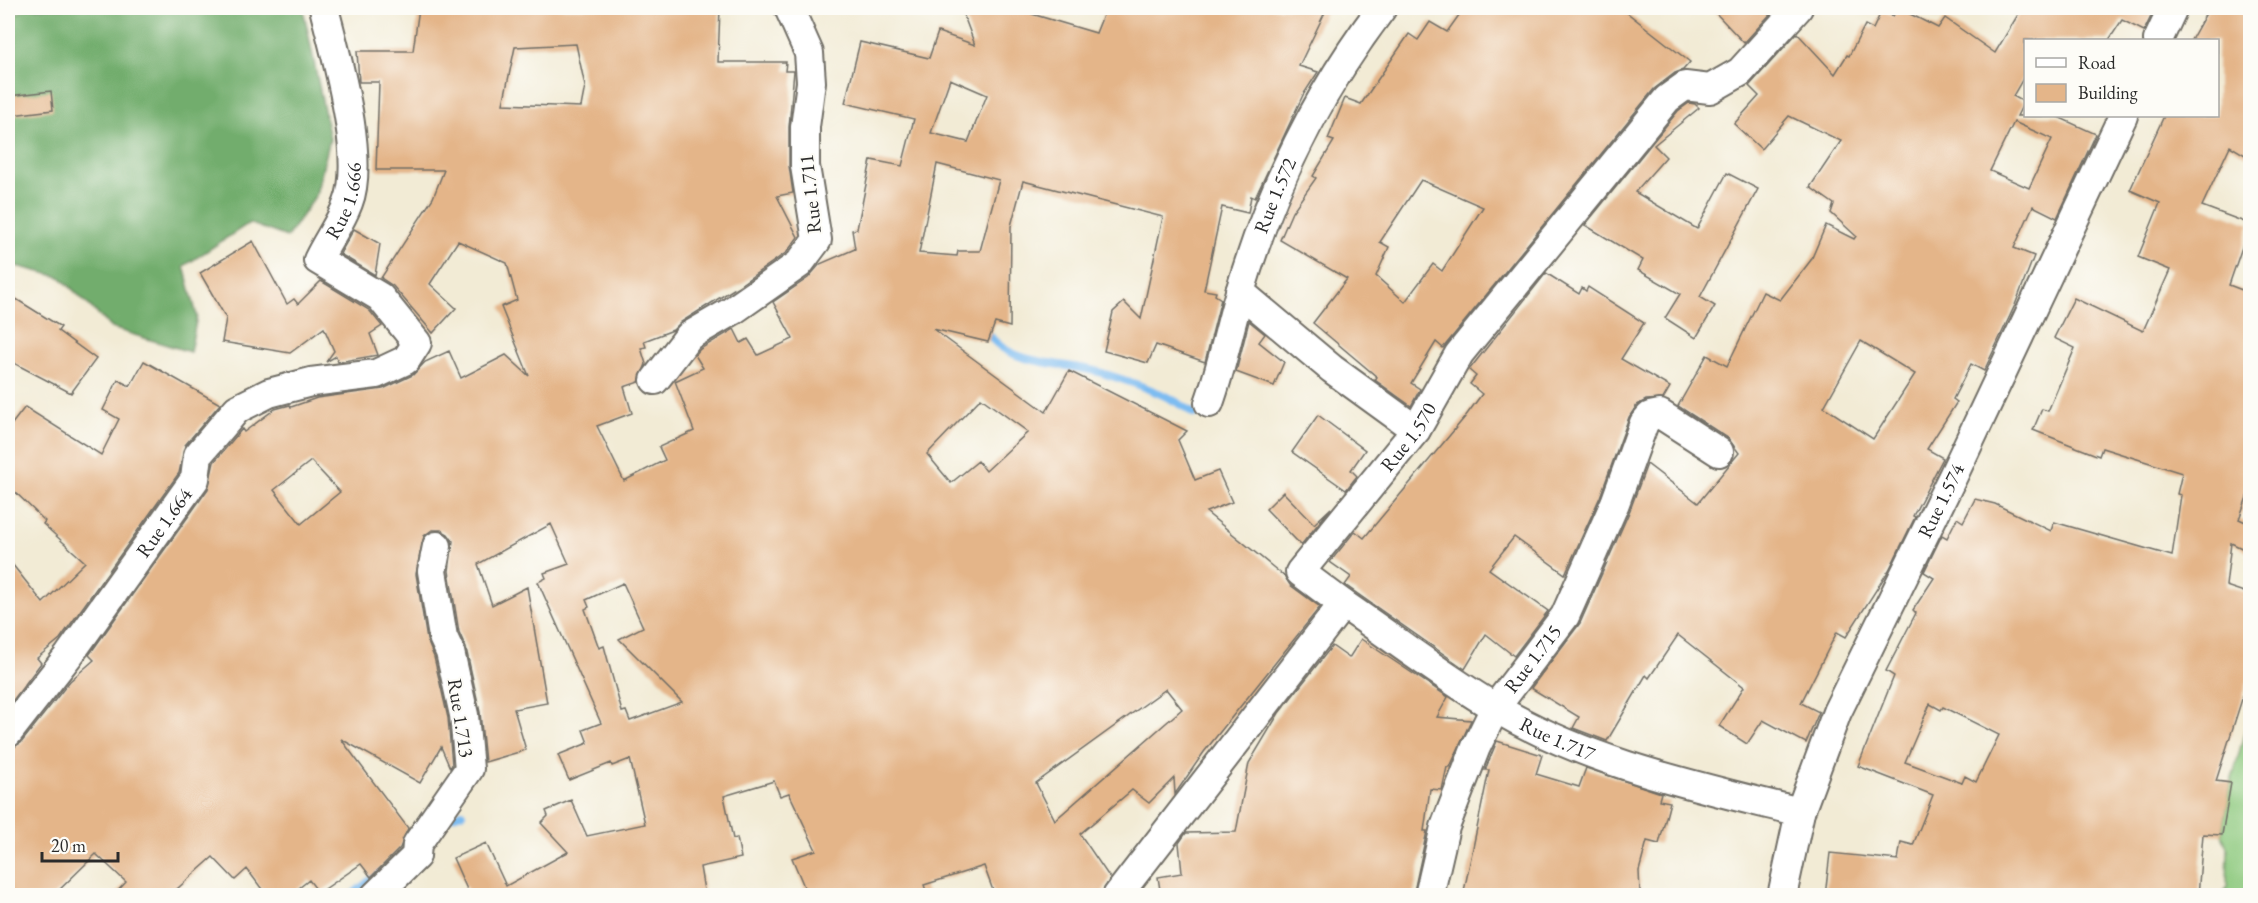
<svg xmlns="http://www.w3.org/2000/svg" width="2258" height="903" font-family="'EB Garamond',serif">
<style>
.green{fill:#8dc97e;stroke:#5c7a54;stroke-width:1.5}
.forest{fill:#72ad6d;stroke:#4e6c4c;stroke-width:1.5}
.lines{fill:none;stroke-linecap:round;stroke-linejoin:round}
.stream{stroke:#7dbcf1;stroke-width:8}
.building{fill:#e4b589;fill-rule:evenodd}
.street-casing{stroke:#716e66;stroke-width:32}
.street{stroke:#fff;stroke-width:28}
.labels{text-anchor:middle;stroke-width:4.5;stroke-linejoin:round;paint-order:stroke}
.street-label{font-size:20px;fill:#2b2b2b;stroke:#fdfcf7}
</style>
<rect width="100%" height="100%" fill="#fdfcf7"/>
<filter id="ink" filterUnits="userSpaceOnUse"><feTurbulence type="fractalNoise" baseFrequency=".0167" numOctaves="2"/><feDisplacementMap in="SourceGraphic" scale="12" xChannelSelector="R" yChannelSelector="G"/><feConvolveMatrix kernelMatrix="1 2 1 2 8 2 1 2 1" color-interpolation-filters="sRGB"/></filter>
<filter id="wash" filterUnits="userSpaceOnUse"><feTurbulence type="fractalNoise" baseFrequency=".008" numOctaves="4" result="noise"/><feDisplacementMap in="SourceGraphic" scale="24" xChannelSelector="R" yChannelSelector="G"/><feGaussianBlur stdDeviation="1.35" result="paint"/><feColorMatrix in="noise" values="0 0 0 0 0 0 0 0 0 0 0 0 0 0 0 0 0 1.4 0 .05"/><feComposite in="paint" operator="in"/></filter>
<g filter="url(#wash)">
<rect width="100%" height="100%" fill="#f2ebd5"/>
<!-- green -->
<path class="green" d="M 2250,712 L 2250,895 L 2222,895 L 2227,887 L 2228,850 L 2222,835 L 2231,783 Z"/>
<!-- forest -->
<path class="forest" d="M 28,8 L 303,8 L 330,139 L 316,195 L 287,237 L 249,223 L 184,266 L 197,316 L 190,352 L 112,328 L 60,277 L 8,264 L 8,17 Z"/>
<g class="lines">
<!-- stream -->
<g class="stream">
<path d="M 986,330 C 1007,368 1065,361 1102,373 C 1131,382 1170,394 1194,414"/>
<path d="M 443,819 L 462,813"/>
<path d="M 351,896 L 378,874"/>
</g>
</g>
<g id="blocks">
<!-- building -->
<g class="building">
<path d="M 419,8 L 720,8 L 718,62 L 786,62 L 785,71 L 794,71 L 789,127 L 789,166 L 793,193 L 777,196 L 798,237 L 787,252 L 737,287 L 681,322 L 673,330 L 644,341 L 646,347 L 641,348 L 646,364 L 639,382 L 624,387 L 632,413 L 597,426 L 624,481 L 665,460 L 659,447 L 694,431 L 675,381 L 703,368 L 695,355 L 700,349 L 734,329 L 741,343 L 748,339 L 758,355 L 793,339 L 773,302 L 808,278 L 820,264 L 855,249 L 852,230 L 857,229 L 871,160 L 902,166 L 914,119 L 845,103 L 860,42 L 929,58 L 938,32 L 975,45 L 961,8 L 1036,8 L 1032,14 L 1096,33 L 1106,8 L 1327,8 L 1299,66 L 1318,72 L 1303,95 L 1255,198 L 1251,196 L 1248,213 L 1222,207 L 1204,290 L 1216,292 L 1215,295 L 1221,299 L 1205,362 L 1156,345 L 1148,363 L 1104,351 L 1113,312 L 1124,302 L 1141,319 L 1163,217 L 1023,181 L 1011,226 L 1010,327 L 995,323 L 988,342 L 933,329 L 1046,412 L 1069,371 L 1187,431 L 1178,440 L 1195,480 L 1218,471 L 1232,502 L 1206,512 L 1285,577 L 1290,585 L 1320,607 L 1204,752 L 1175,794 L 1174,778 L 1149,803 L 1132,790 L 1080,834 L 1110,878 L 1101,896 L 995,896 L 984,866 L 924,885 L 928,896 L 808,896 L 792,858 L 816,850 L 789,793 L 780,796 L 774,781 L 724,796 L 733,839 L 737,838 L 741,858 L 700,867 L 705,896 L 470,896 L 453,858 L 486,843 L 506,886 L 568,852 L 541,823 L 548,816 L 546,811 L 571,800 L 587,836 L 645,824 L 630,759 L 612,766 L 611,763 L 569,780 L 558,755 L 588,743 L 583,730 L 601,723 L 538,582 L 546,578 L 544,573 L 569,564 L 551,524 L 478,564 L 492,605 L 527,587 L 547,703 L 514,709 L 526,750 L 485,762 L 480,712 L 466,648 L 459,632 L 449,571 L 453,541 L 448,534 L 441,530 L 432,530 L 424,536 L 416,574 L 427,640 L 434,657 L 448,718 L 452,765 L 450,768 L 441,747 L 420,783 L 341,739 L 408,828 L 400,848 L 371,877 L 361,864 L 319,893 L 309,880 L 289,896 L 267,896 L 247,869 L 235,880 L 213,857 L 169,896 L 113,896 L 126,882 L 96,854 L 53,896 L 8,896 L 8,749 L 21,743 L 70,681 L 94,660 L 89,655 L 208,489 L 214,462 L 242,429 L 244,432 L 275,409 L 290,405 L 291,407 L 317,398 L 383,389 L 413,375 L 425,362 L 449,351 L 461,378 L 506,355 L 529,376 L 501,307 L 517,300 L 507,263 L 458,241 L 430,284 L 456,308 L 433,333 L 393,286 L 381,278 L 433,198 L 444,170 L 376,170 L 379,82 L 359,82 L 357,51 L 413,51 ZM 576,44 L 585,86 L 581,107 L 503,104 L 515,47 ZM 950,79 L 987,95 L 968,142 L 931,133 ZM 937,164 L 999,180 L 980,251 L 958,251 L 957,256 L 919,253 ZM 981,398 L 1028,432 L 986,471 L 978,461 L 951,483 L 927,454 ZM 311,461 L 340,492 L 301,524 L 274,490 ZM 623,583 L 643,627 L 619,639 L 682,702 L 630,721 L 626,711 L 622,712 L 604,646 L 599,648 L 585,609 L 589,607 L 586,600 ZM 1166,689 L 1182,709 L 1055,820 L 1036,783 Z"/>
<path d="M 1464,8 L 1621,8 L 1690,62 L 1683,70 L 1675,73 L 1654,89 L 1443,348 L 1436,342 L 1411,383 L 1420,389 L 1411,406 L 1375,380 L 1377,377 L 1313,323 L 1347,279 L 1280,240 L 1292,212 L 1316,178 L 1313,176 L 1334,141 L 1328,139 L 1345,98 L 1361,104 L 1409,34 L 1418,40 L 1430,22 L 1447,32 ZM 1421,180 L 1483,207 L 1442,271 L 1433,264 L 1405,302 L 1376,276 L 1389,247 L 1380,242 Z"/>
<path d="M 1711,8 L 1773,8 L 1775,9 L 1744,43 Z"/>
<path d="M 1898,8 L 1938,28 L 1945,18 L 1995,53 L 2022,8 L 2155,8 L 2144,31 L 2122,20 L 2109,40 L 2025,40 L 2025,75 L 2013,96 L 2024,102 L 2017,116 L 2056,116 L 2096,134 L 2057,218 L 2033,206 L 2014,248 L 2034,256 L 2015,305 L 1984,371 L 1971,364 L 1953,399 L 1957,402 L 1927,449 L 1943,458 L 1913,516 L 1915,517 L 1889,570 L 1846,637 L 1837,632 L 1801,703 L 1819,712 L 1806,743 L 1763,720 L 1747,744 L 1719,726 L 1744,687 L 1678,635 L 1649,678 L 1646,675 L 1607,741 L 1573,728 L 1579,717 L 1531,688 L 1580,623 L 1630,510 L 1647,464 L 1698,503 L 1739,453 L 1728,438 L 1678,406 L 1707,355 L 1727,366 L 1763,292 L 1780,300 L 1811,260 L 1826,225 L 1854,239 L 1856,236 L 1831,213 L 1834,204 L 1810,187 L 1841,141 L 1789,116 L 1761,149 L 1734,124 L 1759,96 L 1749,86 L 1797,33 L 1835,74 L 1847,55 L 1849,56 L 1865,25 L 1873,29 L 1882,10 L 1893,16 ZM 2014,122 L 2052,139 L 2029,188 L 1990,171 ZM 1861,341 L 1915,374 L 1873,439 L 1824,407 Z"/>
<path d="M 2209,8 L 2250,8 L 2250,158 L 2230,146 L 2202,206 L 2250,224 L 2229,285 L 2250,293 L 2250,489 L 2239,519 L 2250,524 L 2250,552 L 2231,543 L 2226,586 L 2250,594 L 2250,674 L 2216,781 L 2231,783 L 2222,835 L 2203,834 L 2198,896 L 1825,896 L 1830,853 L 1898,860 L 1901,842 L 1913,845 L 1933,795 L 1858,766 L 1894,676 L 1886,671 L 1916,613 L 1913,610 L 1934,578 L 1924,572 L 1942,535 L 1947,538 L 1957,518 L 1963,522 L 1975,499 L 1995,504 L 2051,531 L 2054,522 L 2172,556 L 2181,495 L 2177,494 L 2182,473 L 2102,448 L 2099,456 L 2033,430 L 2042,409 L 2048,411 L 2075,348 L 2054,338 L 2074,298 L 2143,331 L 2170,270 L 2138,257 L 2160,203 L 2130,190 L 2164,116 L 2217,116 L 2217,40 L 2191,40 ZM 1930,704 L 1941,710 L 1943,707 L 1999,735 L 1976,782 L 1965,776 L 1962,783 L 1905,762 Z"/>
<path d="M 51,91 L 53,110 L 12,115 L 9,96 Z"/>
<path d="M 1689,103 L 1695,104 L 1699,108 L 1654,145 L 1666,157 L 1635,192 L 1697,229 L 1727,173 L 1758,189 L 1700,297 L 1715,306 L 1696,338 L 1665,318 L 1680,294 L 1638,270 L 1643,260 L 1585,225 L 1678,111 Z"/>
<path d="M 354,229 L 380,244 L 375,275 L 340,254 Z"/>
<path d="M 253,241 L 287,304 L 294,299 L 298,304 L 321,281 L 369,310 L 382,326 L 370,334 L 378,355 L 338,362 L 336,356 L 326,362 L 334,351 L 324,328 L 290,353 L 222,342 L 226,318 L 200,273 Z"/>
<path d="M 1546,273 L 1579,294 L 1582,288 L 1586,291 L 1588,287 L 1644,323 L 1621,359 L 1670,387 L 1663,399 L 1646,400 L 1637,405 L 1629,417 L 1600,497 L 1565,574 L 1514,537 L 1489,569 L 1548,611 L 1514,656 L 1486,634 L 1465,669 L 1345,585 L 1351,577 L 1330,562 L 1355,531 L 1364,538 L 1465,417 L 1482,394 L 1470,384 L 1476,376 L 1469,370 Z"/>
<path d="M 8,294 L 61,327 L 58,331 L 96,359 L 71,393 L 8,360 Z"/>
<path d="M 1249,321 L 1265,334 L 1259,342 L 1284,362 L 1274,386 L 1236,372 Z"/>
<path d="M 144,361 L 220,404 L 185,445 L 179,473 L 60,639 L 37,658 L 41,663 L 8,707 L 8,559 L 43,603 L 85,562 L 43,524 L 45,521 L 8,485 L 8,429 L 25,407 L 101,455 L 119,419 L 103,410 L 118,380 L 130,386 Z"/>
<path d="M 1318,415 L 1365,450 L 1351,470 L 1357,476 L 1346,490 L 1292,452 Z"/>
<path d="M 1283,492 L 1314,524 L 1331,508 L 1301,545 L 1266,509 Z"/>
<path d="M 1361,639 L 1448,697 L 1437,717 L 1471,720 L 1450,767 L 1447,767 L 1442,790 L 1430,789 L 1424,831 L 1427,831 L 1413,896 L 1161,896 L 1158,877 L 1182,873 L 1179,843 L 1186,833 L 1236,832 L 1249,763 L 1279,713 L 1332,646 L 1349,658 Z"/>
<path d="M 1497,741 L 1542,755 L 1536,774 L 1579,787 L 1586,768 L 1661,793 L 1659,800 L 1670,802 L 1659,844 L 1647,841 L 1639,871 L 1640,892 L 1576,892 L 1576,896 L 1463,896 L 1489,770 L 1485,770 Z"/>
</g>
</g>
</g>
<g filter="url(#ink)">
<use href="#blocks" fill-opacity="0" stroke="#716e66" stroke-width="1.5"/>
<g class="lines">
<!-- street casing -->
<g class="street-casing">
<g id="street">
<path d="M 2158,40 L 2173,8"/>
<path d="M 1240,292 L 1332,369 L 1416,430"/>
<path d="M 655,380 L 689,336 L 732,311 L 799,264 L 817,240 L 805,166 L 805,127 L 811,82 L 809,53 L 789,8"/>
<path id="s1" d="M 1209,403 C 1222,367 1229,329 1240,292 C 1271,187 1316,95 1382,8"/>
<path id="s2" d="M 1343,604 C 1393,638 1442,676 1494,707 C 1587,763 1696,786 1800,812"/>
<path id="s3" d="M 8,733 L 69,655 L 195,479 L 198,455 L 237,409 L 269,393 L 311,382 L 376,374 L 406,360 L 417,343 L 380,297 L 318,260 C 327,241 341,222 348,203 C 366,157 336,57 324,8"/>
<path d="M 375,896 L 416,856 L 417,844 L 469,769 L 464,715 L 450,652 L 443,637 L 432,571 L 437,546"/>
<path id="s4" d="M 1117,896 L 1343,604 L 1300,572 L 1416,430 L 1459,354 L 1667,99 L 1685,86 L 1710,89 L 1740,72 L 1798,8"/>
<path id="s5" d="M 1429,896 L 1445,827 L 1476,747 L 1495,708 L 1565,616 L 1615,503 L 1644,423 L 1650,416 L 1660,414 L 1719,452"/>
<path id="s6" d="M 1782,896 L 1800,812 L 1837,712 L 1954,474 L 2123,116"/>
</g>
</g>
<!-- street -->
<use href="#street" class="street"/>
</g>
</g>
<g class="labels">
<!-- street labels -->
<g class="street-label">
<text transform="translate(810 194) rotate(-96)" y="7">Rue 1.711</text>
<text dy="7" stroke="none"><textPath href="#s1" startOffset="218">Rue 1.572</textPath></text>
<text dy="7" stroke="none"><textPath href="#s3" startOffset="795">Rue 1.666</textPath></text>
<text dy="7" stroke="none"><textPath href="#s4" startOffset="596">Rue 1.570</textPath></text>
<text dy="7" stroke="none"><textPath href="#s6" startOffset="428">Rue 1.574</textPath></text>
<text dy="7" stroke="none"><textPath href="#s3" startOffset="262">Rue 1.664</textPath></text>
<text dy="7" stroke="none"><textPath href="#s5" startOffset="262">Rue 1.715</textPath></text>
<text transform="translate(461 718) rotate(81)" y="7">Rue 1.713</text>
<text dy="7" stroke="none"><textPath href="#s2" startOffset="254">Rue 1.717</textPath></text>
</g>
</g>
<!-- margin -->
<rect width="2258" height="903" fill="none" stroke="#fdfcf7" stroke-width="30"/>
<!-- legend -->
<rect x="2024" y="39" width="195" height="78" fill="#fdfcf7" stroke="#a9a8a5" stroke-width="1.5"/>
<rect x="2036" y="58" width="30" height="9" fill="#ffffff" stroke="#a9a8a5" stroke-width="1.5"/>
<text x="2078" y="69" font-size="18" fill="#2b2b2b">Road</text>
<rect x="2036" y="84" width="30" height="18" fill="#e4b589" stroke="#a9a8a5" stroke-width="1.5"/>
<text x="2078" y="99" font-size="18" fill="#2b2b2b">Building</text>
<!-- scale -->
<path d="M42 852v9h76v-9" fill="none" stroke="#2b2b2b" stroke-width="3"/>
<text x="51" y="852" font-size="18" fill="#2b2b2b" stroke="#fdfcf7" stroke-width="4.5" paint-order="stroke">20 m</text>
</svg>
